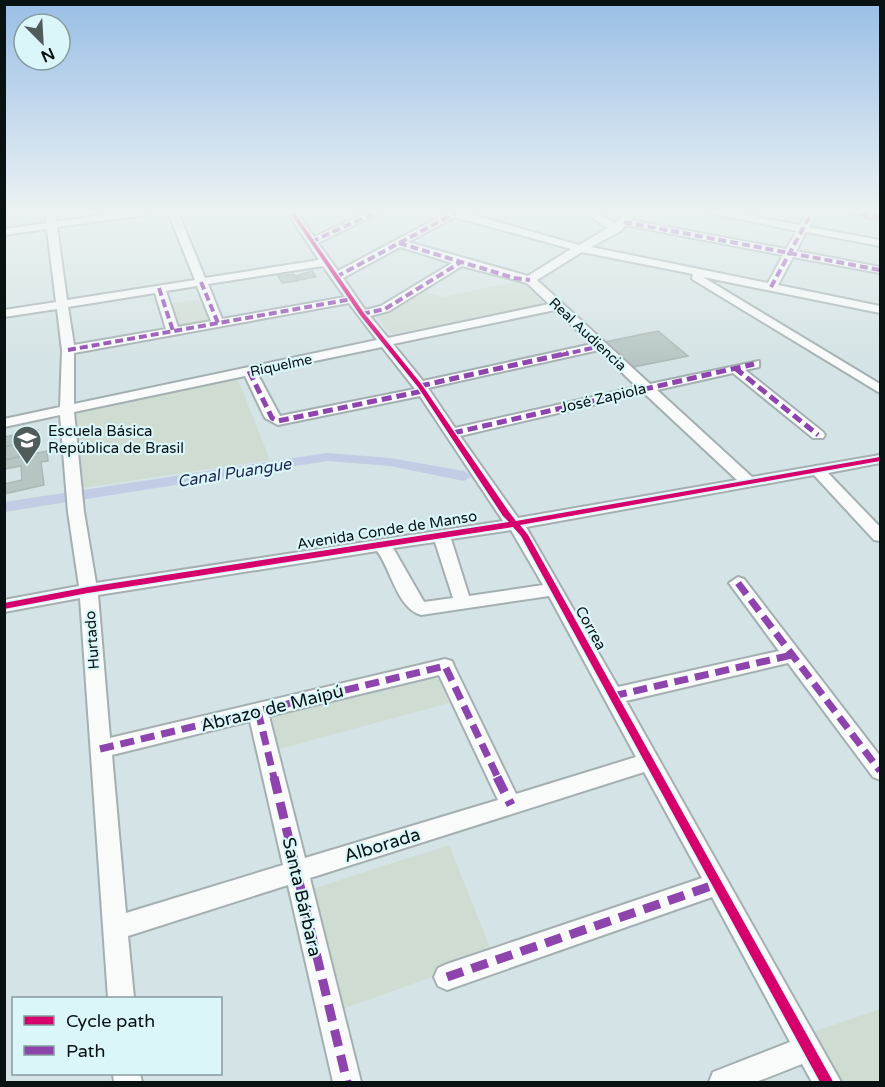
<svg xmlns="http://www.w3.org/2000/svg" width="885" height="1087" font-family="'Varela Round',sans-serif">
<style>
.green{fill:#cedcd2}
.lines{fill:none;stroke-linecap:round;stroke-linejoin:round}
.canal{fill:#c2cce4;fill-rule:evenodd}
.building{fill:#b6c5c3;stroke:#abb7b6;stroke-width:1.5}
.minor-casing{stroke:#a4afb1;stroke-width:4}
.minor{fill:#f9fbfb;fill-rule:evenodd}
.quiet-far3{stroke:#8e44ad;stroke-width:4;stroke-dasharray:8 4;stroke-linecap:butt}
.quiet-far2{stroke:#8e44ad;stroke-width:5;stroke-dasharray:10 5;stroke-linecap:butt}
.quiet-far1{stroke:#8e44ad;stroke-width:7;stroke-dasharray:14 7;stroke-linecap:butt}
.quiet{stroke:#8e44ad;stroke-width:9;stroke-dasharray:17 9;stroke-linecap:butt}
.cycleway-casing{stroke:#daf6f9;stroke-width:3}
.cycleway{fill:#d6006c;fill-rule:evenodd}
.labels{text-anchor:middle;stroke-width:4.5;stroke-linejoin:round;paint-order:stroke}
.far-street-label{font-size:14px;fill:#091213;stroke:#daf6f9}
.street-label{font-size:15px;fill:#091213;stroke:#daf6f9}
.poi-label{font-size:15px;fill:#091213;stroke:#daf6f9;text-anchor:start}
.water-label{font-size:16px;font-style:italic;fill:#1f244e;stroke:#daf6f9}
.near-street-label{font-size:18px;fill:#091213;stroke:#daf6f9}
</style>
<rect width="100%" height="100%" fill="#d4e3e5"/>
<!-- green -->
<g class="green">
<path d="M 514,282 L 522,282 L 543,302 L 542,305 L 391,334 L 373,313 L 419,290 L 442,297 Z"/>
<path d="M 198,299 L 210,321 L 178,327 L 168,304 Z"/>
<path d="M 237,377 L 270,460 L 82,488 L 74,414 L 84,408 Z"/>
<path d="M 435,672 L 449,703 L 279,749 L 271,716 Z"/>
<path d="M 449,845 L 493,955 L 337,1011 L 306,891 Z"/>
<path d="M 880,1009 L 880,1082 L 843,1082 L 813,1032 Z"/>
</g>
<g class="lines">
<!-- canal -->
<path class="canal" d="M 327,453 L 390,458 L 464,471 L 472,476 L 464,481 L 390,466 L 327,461 L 4,512 L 4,502 Z"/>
</g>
<!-- building -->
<g class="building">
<path d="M 312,271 L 316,277 L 300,280 L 297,276 Z"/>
<path d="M 294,274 L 298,281 L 282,283 L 278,276 Z"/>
<path d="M 658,331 L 688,356 L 629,368 L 600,343 Z"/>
<path d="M 38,430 L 39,440 L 4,447 L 4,437 Z"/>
<path d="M 18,444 L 19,457 L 4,460 L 4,447 Z"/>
<path d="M 47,451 L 48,461 L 41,462 L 44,485 L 4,494 L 4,484 L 22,480 L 21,466 L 4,469 L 4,460 Z"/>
</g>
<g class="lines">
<!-- minor casing -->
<g class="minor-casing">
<g id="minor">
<path d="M 45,212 L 55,212 L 56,222 L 124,212 L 149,212 L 144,215 L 57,227 L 67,300 L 195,280 L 168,212 L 178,212 L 205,278 L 319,260 L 287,212 L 297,212 L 314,237 L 368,212 L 381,212 L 318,243 L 338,271 L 445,214 L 442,212 L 462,212 L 579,245 L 608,228 L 583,212 L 595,212 L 615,223 L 627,212 L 634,212 L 636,214 L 630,220 L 786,249 L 797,231 L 706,212 L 727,212 L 800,225 L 807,212 L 817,212 L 809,227 L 880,240 L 880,246 L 806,232 L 796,251 L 880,267 L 880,273 L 793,257 L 778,285 L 880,306 L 880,313 L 703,277 L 880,384 L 880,393 L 692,279 L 693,274 L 582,252 L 537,280 L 650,384 L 759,361 L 759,367 L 745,370 L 823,432 L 825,435 L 823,438 L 813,438 L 733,373 L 657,390 L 752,477 L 880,455 L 880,463 L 828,473 L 880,527 L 880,541 L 874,540 L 814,475 L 526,527 L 618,687 L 779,651 L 729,583 L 738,577 L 744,579 L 880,756 L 880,780 L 873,777 L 788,663 L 626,701 L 841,1082 L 812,1082 L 802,1064 L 756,1082 L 709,1082 L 713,1072 L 790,1042 L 712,897 L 447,990 L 438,986 L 434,977 L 438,968 L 447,964 L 702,878 L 644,772 L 310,878 L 361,1082 L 333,1082 L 288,885 L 128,936 L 134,998 L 108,998 L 80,598 L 4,612 L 4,600 L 79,586 L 68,512 L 60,415 L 4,427 L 4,419 L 60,407 L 62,350 L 57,309 L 4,317 L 4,310 L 56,302 L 47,229 L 4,235 L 4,229 L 46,223 ZM 455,217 L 571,249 L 528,276 L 408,242 ZM 625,225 L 783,255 L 768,283 L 591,247 L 621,231 ZM 400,247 L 452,263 L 381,306 L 365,310 L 343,278 ZM 323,266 L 345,297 L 222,319 L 208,284 ZM 462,266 L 527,283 L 549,304 L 388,338 L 370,316 L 389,311 ZM 197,286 L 211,321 L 178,327 L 166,291 ZM 155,293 L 166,329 L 74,345 L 68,307 ZM 349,303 L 377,340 L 74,404 L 74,353 ZM 555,310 L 592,344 L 423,381 L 393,344 ZM 382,347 L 415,389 L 280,416 L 257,373 ZM 599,350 L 637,387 L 455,428 L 428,388 ZM 245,376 L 265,418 L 278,425 L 420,396 L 503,521 L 96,583 L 84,512 L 74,412 ZM 644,393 L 737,480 L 518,518 L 460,436 ZM 511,530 L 543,585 L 469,596 L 451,539 ZM 435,542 L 453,598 L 424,602 L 393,548 ZM 377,551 C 391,569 397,608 421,615 L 549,596 L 636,757 L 516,794 L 454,666 L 452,661 L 445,659 L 110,738 L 98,595 ZM 439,675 L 498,800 L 305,858 L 269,716 ZM 250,721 L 283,865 L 126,913 L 112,755 Z"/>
<path d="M 844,212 L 880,214 L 880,220 Z"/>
<path d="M 113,1074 L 140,1074 L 142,1082 L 114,1082 Z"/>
</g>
</g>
<!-- minor -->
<use href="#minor" class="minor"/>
<!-- quiet-far3 -->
<g class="quiet-far3">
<path d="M 849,212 L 880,217"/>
<path d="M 624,222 L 880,270"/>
<path d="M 311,242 L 376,212"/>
<path d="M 399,243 L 514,278 L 530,280"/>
<path d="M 336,277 L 457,212"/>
<path d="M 201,282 L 218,323"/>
<path d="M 771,287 L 812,212"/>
<path d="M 159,288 L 173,331"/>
<path d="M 362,314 L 385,309 L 461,262"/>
<path d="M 68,350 L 352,299"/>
<path d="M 561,355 L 601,346"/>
</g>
<!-- quiet-far2 -->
<g class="quiet-far2">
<path d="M 735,368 L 818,435"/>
<path d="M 249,371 L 272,418 L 278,421 L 423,391"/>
<path d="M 420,386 L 568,353"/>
<path d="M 453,433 L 754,364"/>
</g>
<!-- quiet-far1 -->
<g class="quiet-far1">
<path d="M 738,583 L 880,771"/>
<path d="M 613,696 L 792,655"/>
<path d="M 258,711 L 274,778"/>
<path d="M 100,749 L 445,666 L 498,778"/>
</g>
<!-- quiet -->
<g class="quiet">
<path d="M 274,777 L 347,1082"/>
<path d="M 497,777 L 511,805"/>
<path d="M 447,977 L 717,884"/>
</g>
<!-- cycleway casing -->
<g class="cycleway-casing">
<path id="cycleway" d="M 290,212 L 294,212 L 364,313 L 422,385 L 509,512 L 516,521 L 880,457 L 880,461 L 520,525 L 528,535 L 831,1078 L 833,1082 L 820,1082 L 521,536 L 513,527 L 88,593 L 4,609 L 4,603 L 88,587 L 509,522 L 503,516 L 418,387 L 360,315 Z"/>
</g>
<!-- cycleway -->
<use href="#cycleway" class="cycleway"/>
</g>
<!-- sky -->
<linearGradient id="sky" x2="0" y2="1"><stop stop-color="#99bee6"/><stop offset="0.58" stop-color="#ecf2f3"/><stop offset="1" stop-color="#ecf2f3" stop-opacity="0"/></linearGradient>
<rect width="885" height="364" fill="url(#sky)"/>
<!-- icons -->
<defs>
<g id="school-pin" transform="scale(1.5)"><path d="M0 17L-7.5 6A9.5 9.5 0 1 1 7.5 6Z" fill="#505b5c" stroke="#daf6f9"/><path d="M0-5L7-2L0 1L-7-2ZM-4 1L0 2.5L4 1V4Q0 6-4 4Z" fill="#fff"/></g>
</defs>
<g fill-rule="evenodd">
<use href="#school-pin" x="27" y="440"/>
</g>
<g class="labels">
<!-- far-street labels -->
<g class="far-street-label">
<text transform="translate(588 334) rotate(43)" y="5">Real Audiencia</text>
<text transform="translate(281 365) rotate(-12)" y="5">Riquelme</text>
</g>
<!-- street labels -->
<g class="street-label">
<text transform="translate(603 398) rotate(-13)" y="5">José Zapiola</text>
<text transform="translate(387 530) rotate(-9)" y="5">Avenida Conde de Manso</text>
<text transform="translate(591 628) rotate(61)" y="5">Correa</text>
<text transform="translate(92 640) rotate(-94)" y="5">Hurtado</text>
</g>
<!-- poi labels -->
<g class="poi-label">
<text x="48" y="436">Escuela Básica<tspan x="48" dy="17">República de Brasil</tspan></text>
</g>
<!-- water labels -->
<g class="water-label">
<text transform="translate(234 472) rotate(-9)" y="6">Canal Puangue</text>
</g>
<!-- near-street labels -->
<g class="near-street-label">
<text transform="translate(272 708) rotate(-14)" y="6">Abrazo de Maipú</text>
<text transform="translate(382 845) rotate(-17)" y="6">Alborada</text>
<text transform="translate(302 897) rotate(77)" y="6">Santa Bárbara</text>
</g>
</g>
<!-- border -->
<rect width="885" height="1087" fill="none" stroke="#091213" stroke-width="12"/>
<!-- legend -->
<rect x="12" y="997" width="210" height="78" fill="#daf6f9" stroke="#869b9d" stroke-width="1.5"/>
<rect x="24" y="1016" width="30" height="9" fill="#d6006c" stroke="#869b9d" stroke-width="1.5"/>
<text x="66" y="1027" font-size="18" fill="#091213">Cycle path</text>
<rect x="24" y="1046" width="30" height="9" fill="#8e44ad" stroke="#869b9d" stroke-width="1.5"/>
<text x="66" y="1057" font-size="18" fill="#091213">Path</text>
<!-- north arrow -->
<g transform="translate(42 42) rotate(156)"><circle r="28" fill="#daf6f9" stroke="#869b9d" stroke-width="1.5"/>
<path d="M0-4.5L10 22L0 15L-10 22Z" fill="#505b5c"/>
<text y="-9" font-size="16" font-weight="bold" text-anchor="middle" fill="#091213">N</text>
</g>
</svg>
